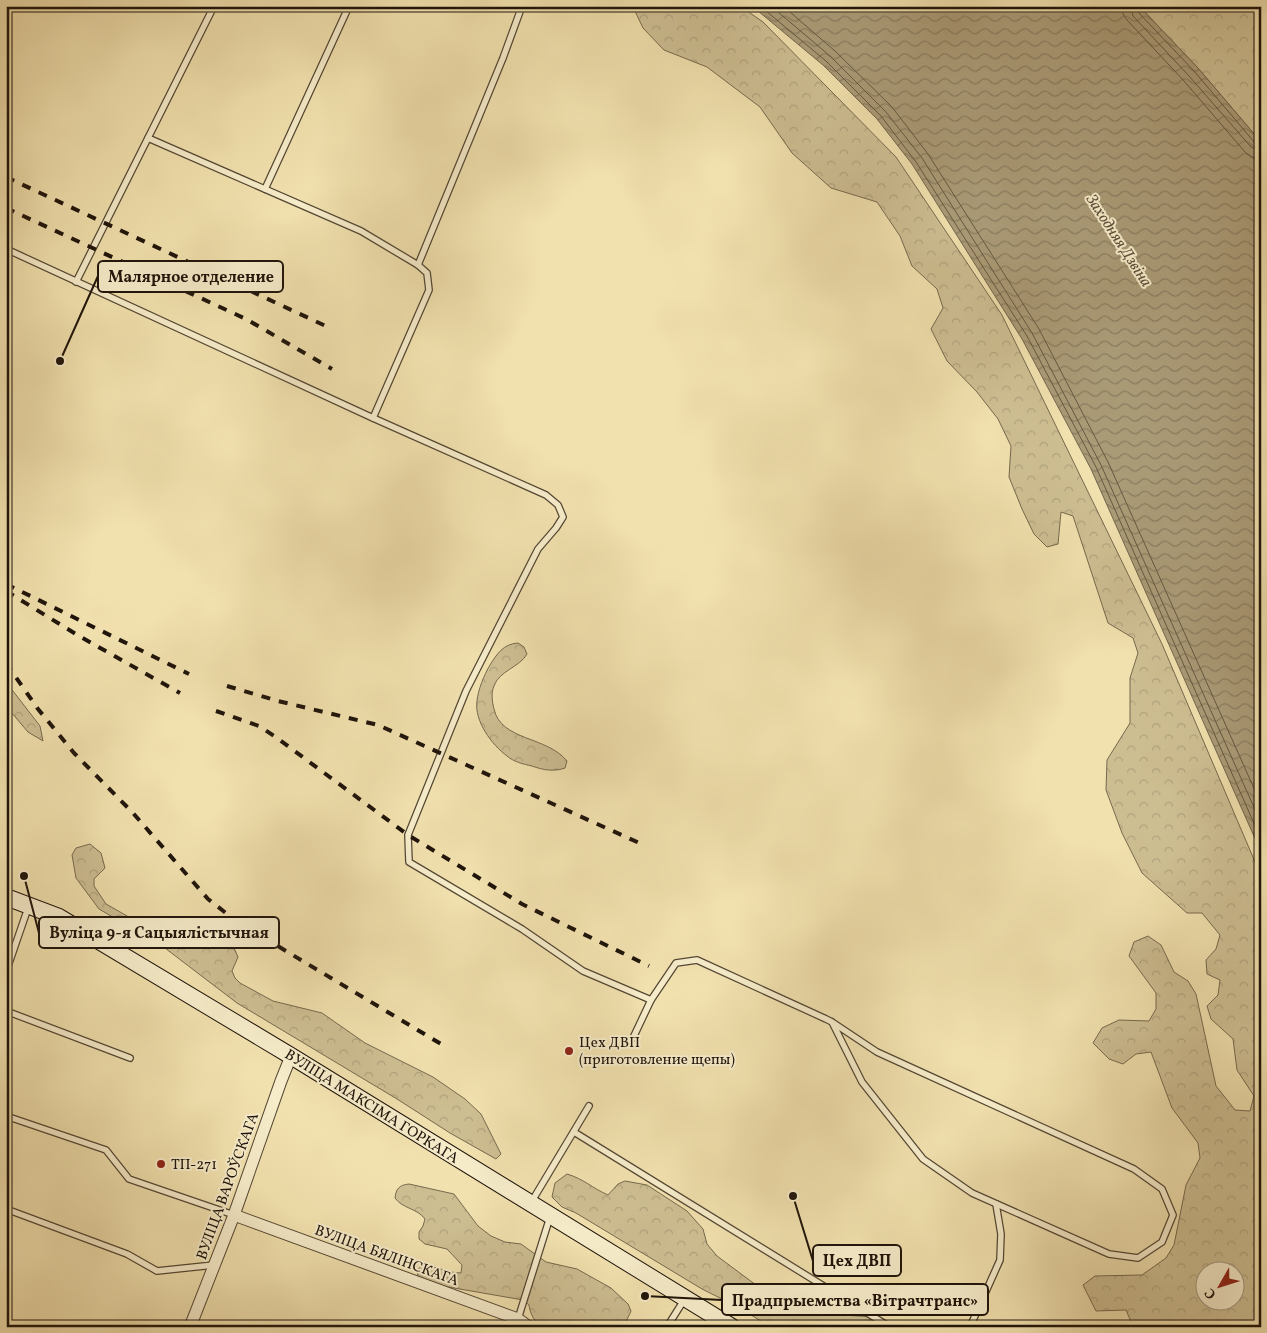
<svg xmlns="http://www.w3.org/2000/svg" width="1267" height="1333" font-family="Vollkorn,serif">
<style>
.forest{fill:url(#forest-crowns);stroke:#76694e;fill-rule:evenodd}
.water{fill:url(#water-waves);stroke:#72654c}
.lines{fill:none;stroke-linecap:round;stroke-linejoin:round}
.shore{stroke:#645841;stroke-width:1}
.lane-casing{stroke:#544734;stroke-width:8}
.street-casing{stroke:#544734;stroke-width:13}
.secondary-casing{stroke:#1f140b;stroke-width:18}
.lane{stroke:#f6ecca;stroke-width:5.5}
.street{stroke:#f6ecca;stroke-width:11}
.secondary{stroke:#f6ecca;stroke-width:16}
.rail{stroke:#1f140b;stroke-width:4;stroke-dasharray:9 9;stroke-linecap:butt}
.poi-dot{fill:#8f2418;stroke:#f6ecca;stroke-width:2}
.labels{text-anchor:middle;stroke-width:4;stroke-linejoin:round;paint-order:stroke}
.poi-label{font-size:15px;fill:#1f140b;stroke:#f6ecca;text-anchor:start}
.street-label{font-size:15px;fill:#1f140b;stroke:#f6ecca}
.water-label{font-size:16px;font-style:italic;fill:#5e513c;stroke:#f6ecca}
.leader{fill:none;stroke:#1f140b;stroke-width:2}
.callout-dot{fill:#1f140b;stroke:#f6ecca;stroke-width:2}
.callout{fill:#f6ecca;stroke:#1f140b;stroke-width:2}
.callout-label{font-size:16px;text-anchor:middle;font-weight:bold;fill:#1f140b}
</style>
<defs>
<pattern id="forest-crowns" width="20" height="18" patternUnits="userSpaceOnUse" patternTransform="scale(1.25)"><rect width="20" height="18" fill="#cdbe92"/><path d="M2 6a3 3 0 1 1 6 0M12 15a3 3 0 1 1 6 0" fill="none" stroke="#b0a27d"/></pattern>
<pattern id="water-waves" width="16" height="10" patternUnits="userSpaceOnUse" patternTransform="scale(1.25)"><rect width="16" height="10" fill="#aa9b77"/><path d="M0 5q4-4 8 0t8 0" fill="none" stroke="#8a7d60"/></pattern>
</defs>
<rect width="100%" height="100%" fill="#f1e1ae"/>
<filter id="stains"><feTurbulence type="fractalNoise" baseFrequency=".004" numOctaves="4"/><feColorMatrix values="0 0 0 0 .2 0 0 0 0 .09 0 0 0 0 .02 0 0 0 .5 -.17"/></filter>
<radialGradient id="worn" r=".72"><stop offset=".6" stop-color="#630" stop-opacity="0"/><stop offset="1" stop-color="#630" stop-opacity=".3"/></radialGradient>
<!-- forest -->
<g class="forest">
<path d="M 630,6 L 740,6 L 763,22 L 896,157 L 1002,315 L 1162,644 L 1261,876 L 1261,1327 L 1130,1327 L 1132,1324 L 1126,1310 L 1096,1311 L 1083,1285 L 1095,1276 L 1142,1275 L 1166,1258 L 1174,1245 L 1186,1185 L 1200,1158 L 1198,1143 L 1172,1108 L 1151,1052 L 1136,1054 L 1123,1064 L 1109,1059 L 1093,1043 L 1102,1028 L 1119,1020 L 1149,1021 L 1156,1009 L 1156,993 L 1129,956 L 1134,942 L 1148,936 L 1161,945 L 1174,972 L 1188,981 L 1196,994 L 1216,1086 L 1235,1110 L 1250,1111 L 1254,1096 L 1237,1070 L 1233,1039 L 1211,1019 L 1207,1006 L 1218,995 L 1220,980 L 1207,974 L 1206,960 L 1216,949 L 1220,935 L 1202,913 L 1187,913 L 1142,873 L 1122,833 L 1106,790 L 1107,760 L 1130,723 L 1130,678 L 1138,653 L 1133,638 L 1108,623 L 1073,516 L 1061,512 L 1058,544 L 1047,547 L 1034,534 L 1022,509 L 1009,477 L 1011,446 L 998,419 L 977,392 L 947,361 L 931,329 L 943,308 L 937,289 L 912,266 L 900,236 L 877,202 L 831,188 L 792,153 L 760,107 L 707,67 L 664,50 L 643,28 L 634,9 ZM 1234,1270 L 1234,1300 L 1204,1300 L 1204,1270 Z"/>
<path d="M 1139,6 L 1251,6 L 1261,18 L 1261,142 L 1198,68 Z"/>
<path d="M 518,643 L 524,647 L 527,654 C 520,667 499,671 494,686 C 491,693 492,701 494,709 C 501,741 547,736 567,761 L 565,768 C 554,772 543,770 532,766 C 523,764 514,762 507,756 C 492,745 474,721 477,701 C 478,690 484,675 490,665 C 497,654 503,644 518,643 Z"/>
<path d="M 6,682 L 40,726 L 43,741 L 28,732 L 6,706 Z"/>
<path d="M 90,844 L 101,853 L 105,868 L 94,879 L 94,886 L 106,904 L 171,941 L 194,943 L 217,937 L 224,939 L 235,950 L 238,957 L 232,971 L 235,978 L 240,983 L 273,1001 L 322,1013 L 365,1043 L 433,1077 L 465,1099 L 481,1114 L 501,1154 L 496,1159 L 450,1133 L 397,1099 L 237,1003 L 161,945 L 99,909 L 76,878 L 72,855 L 76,848 Z"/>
<path d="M 567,1174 C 584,1179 592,1188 608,1195 L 618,1184 L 625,1181 L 647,1185 L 687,1211 L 703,1229 L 707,1244 L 717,1256 L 756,1285 L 805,1311 L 825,1300 L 832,1303 L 843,1315 L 874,1317 L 889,1322 L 891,1327 L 771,1327 L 736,1306 L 702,1289 L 576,1213 L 562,1207 L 552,1197 L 555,1183 Z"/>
<path d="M 409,1184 L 454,1194 L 478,1226 L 491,1236 L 505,1242 L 521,1244 L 546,1262 L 577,1269 L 611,1288 L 628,1304 L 631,1311 L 624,1326 L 542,1327 C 534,1322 530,1313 529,1305 L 523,1300 L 431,1284 L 418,1278 L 417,1270 L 423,1265 C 436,1266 447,1273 461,1273 L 462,1265 L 447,1249 L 425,1244 L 419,1239 L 419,1232 L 423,1226 L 425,1219 C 417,1208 403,1209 395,1198 C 396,1189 399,1185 409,1184 Z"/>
</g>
<!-- water -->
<path class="water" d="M 752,6 L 1139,6 L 1198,68 L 1261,142 L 1261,852 L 1091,469 L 1022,339 L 912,164 L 877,119 L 823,65 Z"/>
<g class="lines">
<!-- shore -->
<g class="shore">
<path d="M 760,6 L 826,61 L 881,116 L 916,162 L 1027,336 L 1096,467 L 1261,839"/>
<path d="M 771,6 L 830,56 L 886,112 L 922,158 L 1032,333 L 1101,465 L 1261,823"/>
<path d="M 783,6 L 835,51 L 892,107 L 928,154 L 1039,329 L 1108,462 L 1261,804"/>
<path d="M 1122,6 L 1123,14 L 1127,20 L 1184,81 L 1245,152 L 1252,157 L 1261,158"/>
<path d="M 1130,6 L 1133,16 L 1189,76 L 1251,147 L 1261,151"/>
<path d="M 1136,6 L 1138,12 L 1194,71 L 1255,143 L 1261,144"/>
</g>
<!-- lane casing -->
<g class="lane-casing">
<g id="lane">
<path d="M 148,138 L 361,231 L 418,265 L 427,273 L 429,290 L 373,418"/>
<path d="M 265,189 L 349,6"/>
<path d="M 6,249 L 373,418 L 546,495 L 558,505 L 563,517 L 556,528 L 538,549 L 466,691 L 408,835 L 409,862 L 522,929 L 583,971 L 651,1000 L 633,1038"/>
<path d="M 418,265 L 503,58 L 522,6"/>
<path d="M 76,282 L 214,6"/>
<path d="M 6,972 L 28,908"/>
<path d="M 651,1000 L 676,963 L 697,960 L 826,1019 L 832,1022 L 877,1052 L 1134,1169 L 1162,1189 L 1173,1215 L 1162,1242 L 1138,1258 L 1109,1254 L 972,1193 L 923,1159 L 862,1082 L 832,1022"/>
<path d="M 6,1011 L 130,1058"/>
<path d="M 6,1116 L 106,1150 L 129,1179 L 234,1215"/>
<path d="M 574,1132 L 890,1327"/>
<path d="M 532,1201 L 589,1106"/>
<path d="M 6,1209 L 127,1254 L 157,1271 L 214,1265"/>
<path d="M 518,1319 L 550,1217"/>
<path d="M 667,1327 L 684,1300"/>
<path d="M 970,1327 L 1000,1260 L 1001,1234 L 996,1204"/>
</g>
</g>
<!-- street casing -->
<g class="street-casing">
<g id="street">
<path d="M 234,1215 L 518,1319 L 529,1327"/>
<path d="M 190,1327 L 234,1215 L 281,1081 L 291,1056"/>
</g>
</g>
<!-- secondary casing -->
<g class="secondary-casing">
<path id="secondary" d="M 6,897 L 59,917 L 291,1056 L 732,1327"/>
</g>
<!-- lane -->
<use href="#lane" class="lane"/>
<!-- street -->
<use href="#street" class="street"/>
<!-- secondary -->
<use href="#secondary" class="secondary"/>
<!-- rail -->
<g class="rail">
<path d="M 6,177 L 330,328"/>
<path d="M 6,208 L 246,319 L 332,369"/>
<path d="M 6,584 L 189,674"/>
<path d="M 6,591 L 79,636 L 180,693"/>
<path d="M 6,663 L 38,709 L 74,753 L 133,813 L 208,899 L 236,921 L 446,1047"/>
<path d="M 227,686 L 278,701 L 378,725 L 646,846"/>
<path d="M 216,711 L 259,726 L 277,738 L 408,835 L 522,904 L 649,966"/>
</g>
</g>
<!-- markers -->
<g class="poi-dot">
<circle cx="569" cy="1051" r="5"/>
<circle cx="161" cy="1164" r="5"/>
</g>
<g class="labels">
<!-- poi labels -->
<g class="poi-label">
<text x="579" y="1047">Цех ДВП<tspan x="579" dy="17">(приготовление щепы)</tspan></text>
<text x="171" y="1169">ТП-271</text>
</g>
<!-- street labels -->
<g class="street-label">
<text transform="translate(372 1106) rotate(32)" y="5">ВУЛІЦА МАКСІМА ГОРКАГА</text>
<text transform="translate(227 1186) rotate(-70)" y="5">ВУЛІЦА ВАРОЎСКАГА</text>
<text transform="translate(387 1255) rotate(20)" y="5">ВУЛІЦА БЯЛІНСКАГА</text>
</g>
<!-- water labels -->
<g class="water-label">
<text transform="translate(1120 240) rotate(57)" y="6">Заходняя Дзвіна</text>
</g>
</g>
<!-- callouts -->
<path class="leader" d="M60 361L98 276M24 876L39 933M793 1196L813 1261M645 1296L722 1300"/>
<g class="callout-dot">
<circle cx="60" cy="361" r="5"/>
<circle cx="24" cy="876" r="5"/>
<circle cx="793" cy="1196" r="5"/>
<circle cx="645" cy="1296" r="5"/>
</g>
<g class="callout">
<rect x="98" y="261" width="185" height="31" rx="5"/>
<rect x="39" y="917" width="240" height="31" rx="5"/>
<rect x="813" y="1245" width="88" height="31" rx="5"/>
<rect x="722" y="1284" width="266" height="31" rx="5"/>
</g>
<g class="callout-label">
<text x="191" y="282">Малярное отделение</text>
<text x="159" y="938">Вуліца 9-я Сацыялістычная</text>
<text x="857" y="1266">Цех ДВП</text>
<text x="855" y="1306">Прадпрыемства «Вітрачтранс»</text>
</g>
<!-- margin -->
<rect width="1267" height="1333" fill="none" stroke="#f1e1ae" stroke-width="25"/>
<rect x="8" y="8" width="1252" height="1318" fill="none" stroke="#1f140b" stroke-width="2.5"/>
<rect x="12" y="12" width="1242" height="1308" fill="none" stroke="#1f140b"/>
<!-- north arrow -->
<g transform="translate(1220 1286) rotate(231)"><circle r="24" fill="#f6ecca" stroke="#a0967e"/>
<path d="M0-4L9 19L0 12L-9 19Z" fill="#8f2418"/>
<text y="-8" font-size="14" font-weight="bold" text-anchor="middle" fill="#1f140b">С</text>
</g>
<rect width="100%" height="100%" filter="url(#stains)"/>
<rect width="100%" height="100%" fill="url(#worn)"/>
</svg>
